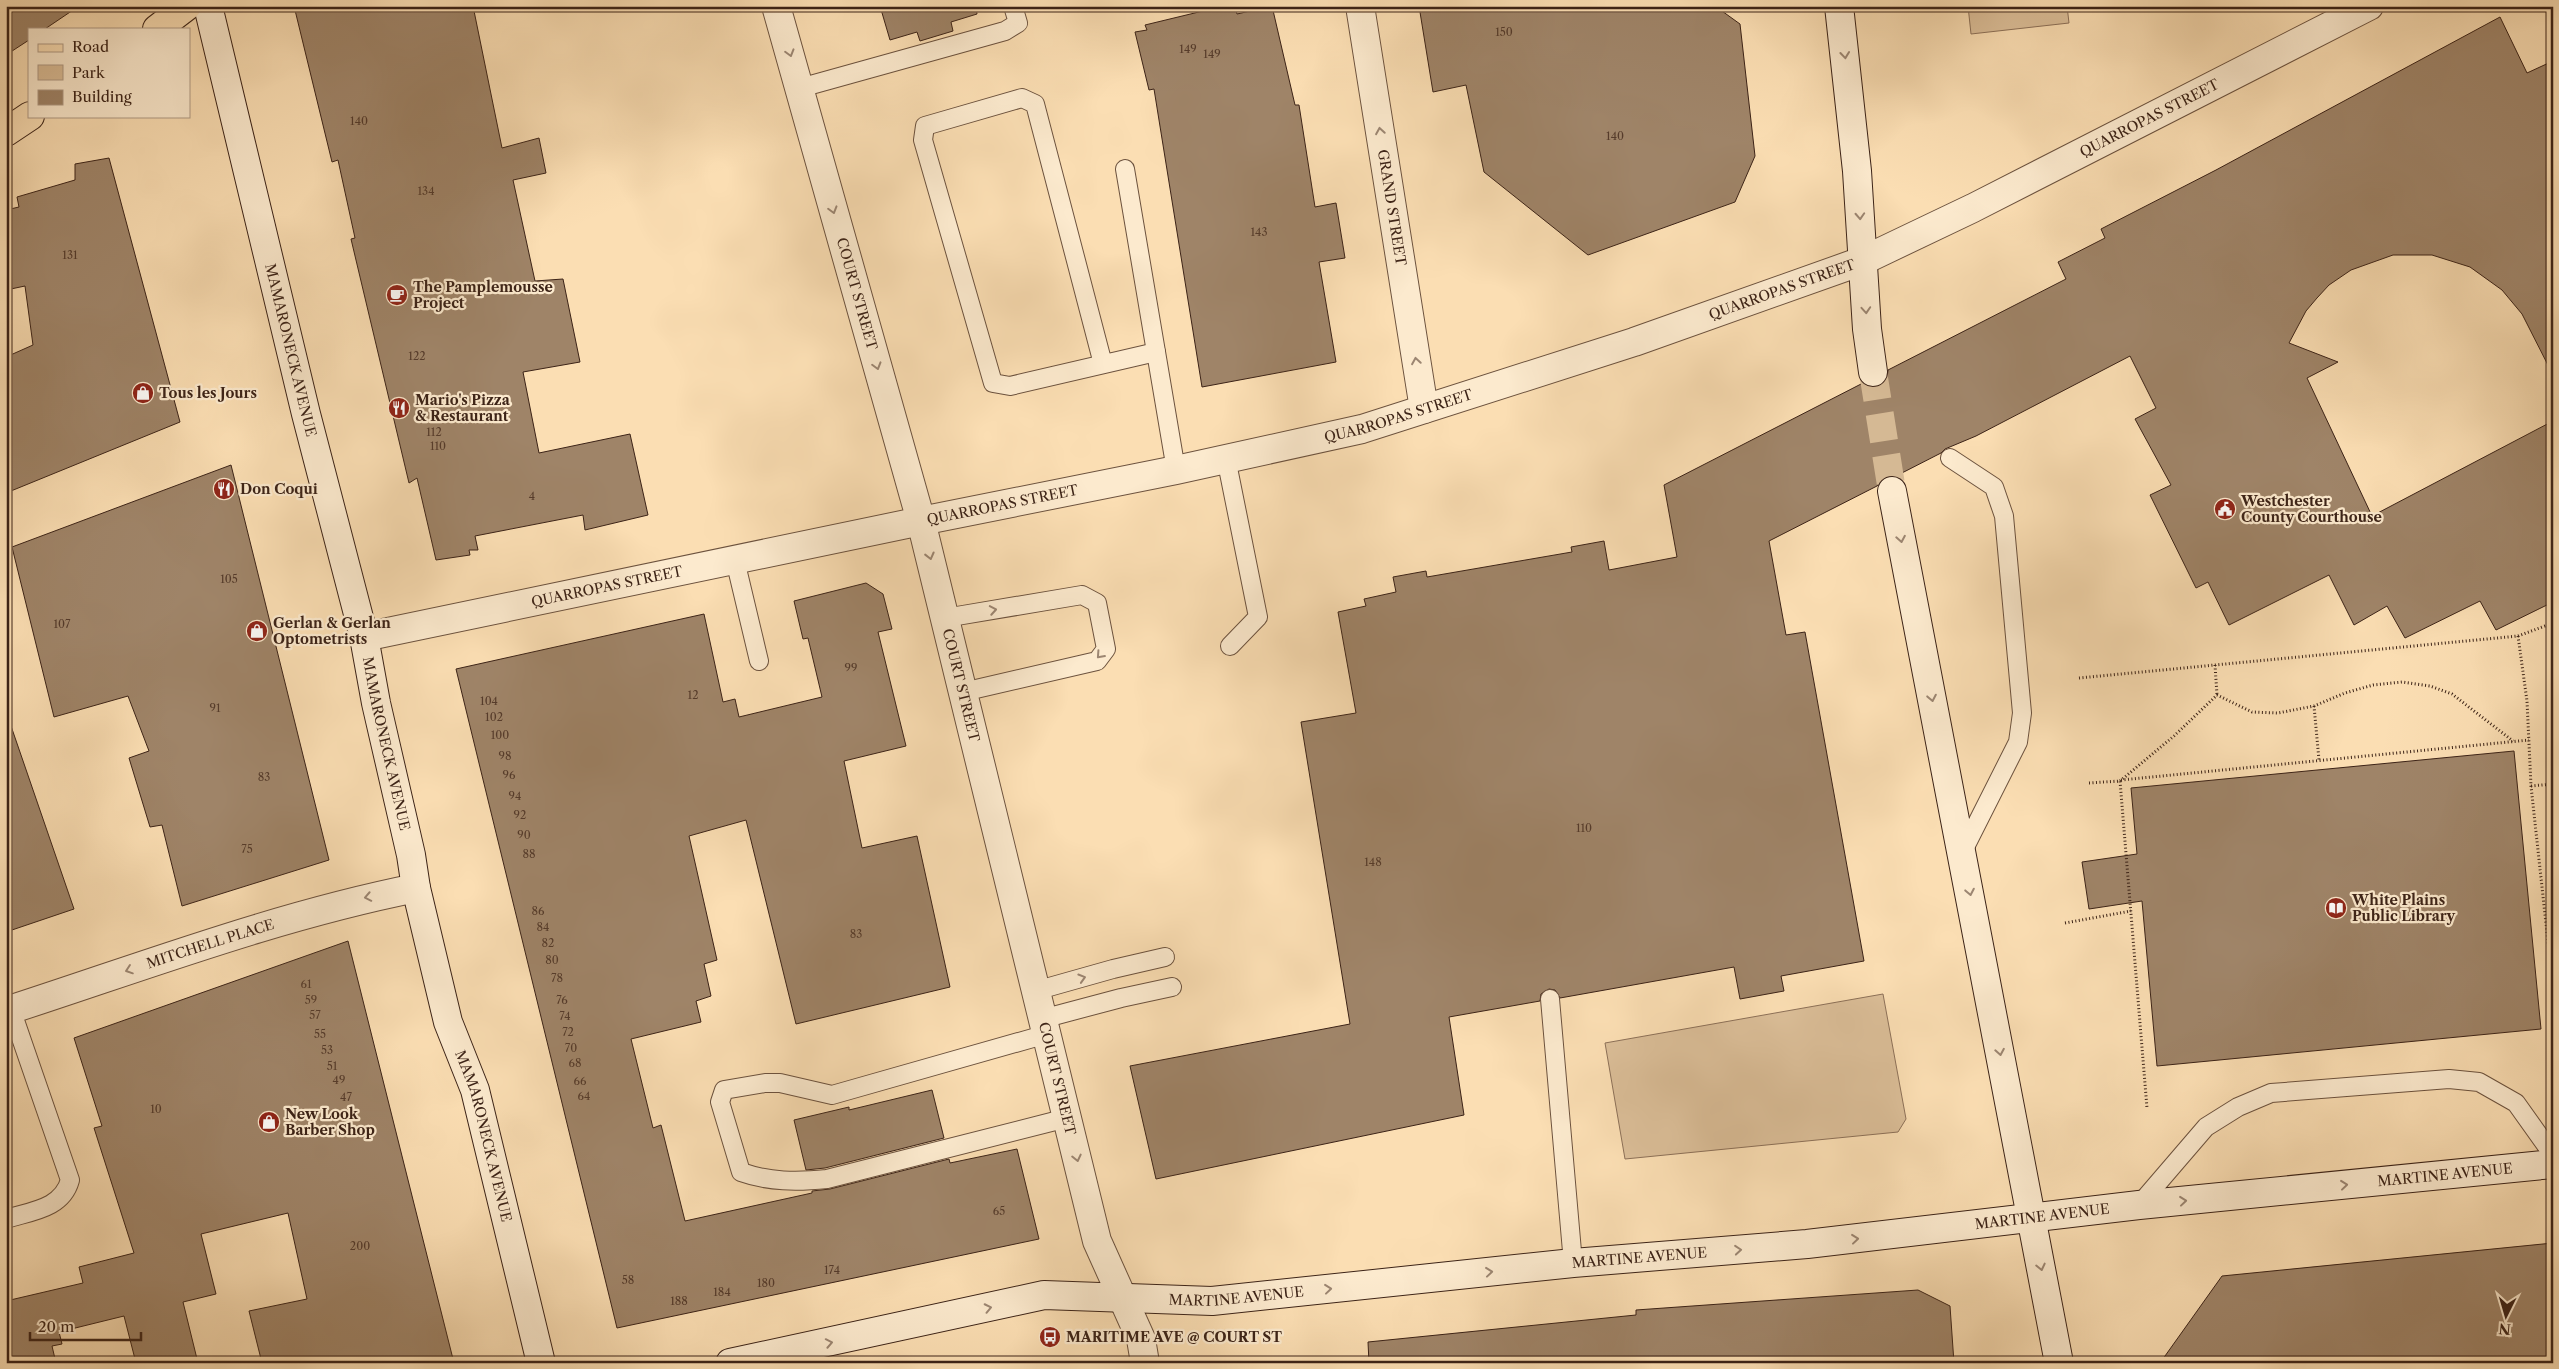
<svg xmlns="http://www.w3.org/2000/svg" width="2559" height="1369" font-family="'Libre Caslon Text',serif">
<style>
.green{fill:#dbbe98;stroke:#8c7058}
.building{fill:#9f8468;stroke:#3c2317}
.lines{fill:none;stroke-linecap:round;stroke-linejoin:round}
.secondary-tunnel{stroke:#d5b994;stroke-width:28;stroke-dasharray:28 14;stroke-linecap:butt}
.service-casing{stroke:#6c523e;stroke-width:20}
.tertiary-casing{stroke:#6c523e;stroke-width:30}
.secondary-casing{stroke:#3c2317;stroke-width:30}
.primary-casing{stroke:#3c2317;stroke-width:30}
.path{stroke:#3c2317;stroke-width:3;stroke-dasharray:1 2.5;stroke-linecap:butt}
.service{stroke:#fceace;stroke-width:18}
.tertiary{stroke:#fceace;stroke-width:28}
.secondary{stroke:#fceace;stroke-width:28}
.primary{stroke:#fbdeb3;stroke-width:28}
.oneway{stroke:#9c8672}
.labels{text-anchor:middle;stroke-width:4.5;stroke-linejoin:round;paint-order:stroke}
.number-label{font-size:11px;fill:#553b2b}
.street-label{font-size:14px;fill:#3c2317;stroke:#fceace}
.poi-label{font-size:14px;font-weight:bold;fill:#3c2317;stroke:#fceace;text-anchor:start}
</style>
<rect width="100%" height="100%" fill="#fbdeb3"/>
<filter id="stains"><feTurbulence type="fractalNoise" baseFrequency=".004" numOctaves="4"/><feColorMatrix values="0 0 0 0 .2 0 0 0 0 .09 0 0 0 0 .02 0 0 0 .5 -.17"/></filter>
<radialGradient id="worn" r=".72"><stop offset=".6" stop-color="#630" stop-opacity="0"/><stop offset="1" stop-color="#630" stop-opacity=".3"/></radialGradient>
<!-- green -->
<g class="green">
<path d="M 1968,6 L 2067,6 L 2069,23 L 1971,34 Z"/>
<path d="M 1883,994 L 1906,1119 L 1898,1132 L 1625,1159 L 1605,1043 Z"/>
</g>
<!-- building -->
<g class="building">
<path d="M 6,6 L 79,6 L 45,29 L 29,29 L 29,40 L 6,55 Z"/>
<path d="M 294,6 L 473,6 L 502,148 L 539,138 L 546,173 L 513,180 L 535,281 L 563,279 L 580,362 L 523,372 L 539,453 L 630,434 L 648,515 L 585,530 L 583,515 L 475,536 L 478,550 L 469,550 L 470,555 L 436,560 L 417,478 L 409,483 L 351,239 L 355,238 L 338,160 L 332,162 Z"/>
<path d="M 880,6 L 976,6 L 977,14 L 951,22 L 953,31 L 920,41 L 917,32 L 890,40 Z"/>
<path d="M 1206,6 L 1235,6 L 1237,14 L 1272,6 L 1295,105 L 1299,105 L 1315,207 L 1336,203 L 1345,258 L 1319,262 L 1336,362 L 1202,387 L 1154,89 L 1149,90 L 1135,32 L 1147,30 L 1145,25 L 1207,10 Z"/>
<path d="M 1419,6 L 1715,6 L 1740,24 L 1755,156 L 1735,202 L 1588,255 L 1484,172 L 1466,85 L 1433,92 Z"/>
<path d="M 2500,17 L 2527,73 L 2553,61 L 2553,375 L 2522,314 L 2502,290 L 2470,267 L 2432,255 L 2393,255 L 2351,270 L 2329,285 L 2317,298 L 2306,311 L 2289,343 L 2338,362 L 2307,378 L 2372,516 L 2553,421 L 2553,602 L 2496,630 L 2480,601 L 2405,638 L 2387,606 L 2354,625 L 2329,575 L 2229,625 L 2208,582 L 2196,588 L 2150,495 L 2171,485 L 2135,419 L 2156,408 L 2130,356 L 1976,436 L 1945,449 L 1941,453 L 1896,476 L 1882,479 L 1877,486 L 1769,541 L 1786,635 L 1805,632 L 1864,961 L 1781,976 L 1784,991 L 1740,999 L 1734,967 L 1560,998 L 1555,990 L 1549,989 L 1541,994 L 1540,1001 L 1449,1017 L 1464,1115 L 1156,1179 L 1130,1066 L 1350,1024 L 1301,722 L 1356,713 L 1338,612 L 1366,606 L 1364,599 L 1396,592 L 1393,577 L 1426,571 L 1427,577 L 1572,552 L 1571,547 L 1604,541 L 1609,570 L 1677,557 L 1664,485 L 1863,383 L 1875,387 L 1882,385 L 1887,378 L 1888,370 L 2066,279 L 2058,262 L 2105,238 L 2101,229 L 2216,170 Z"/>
<path d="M 109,158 L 180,422 L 6,493 L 6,357 L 33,345 L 25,286 L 6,290 L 6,210 L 19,207 L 17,197 L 75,180 L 75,164 Z"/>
<path d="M 231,465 L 329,860 L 182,906 L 162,825 L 150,827 L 129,758 L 149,751 L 128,696 L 54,717 L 12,547 Z"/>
<path d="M 866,583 L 883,594 L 892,629 L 878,632 L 906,746 L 844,761 L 862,848 L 917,836 L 950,987 L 796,1024 L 746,820 L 689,836 L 717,960 L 704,964 L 711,996 L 696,1001 L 701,1022 L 631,1039 L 653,1128 L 661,1125 L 685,1221 L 812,1193 L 812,1191 L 830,1189 L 949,1159 L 950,1163 L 1017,1149 L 1039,1239 L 617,1328 L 456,669 L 704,614 L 723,702 L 735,699 L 739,717 L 822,697 L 808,638 L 803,639 L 794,601 Z"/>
<path d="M 11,726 L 74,909 L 6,932 L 6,727 Z"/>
<path d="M 2514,751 L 2541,1029 L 2157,1066 L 2142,901 L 2089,909 L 2082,862 L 2137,854 L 2131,788 Z"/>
<path d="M 348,941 L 454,1363 L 262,1363 L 249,1311 L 307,1299 L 288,1213 L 201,1234 L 216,1294 L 183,1302 L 198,1363 L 136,1363 L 124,1316 L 59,1332 L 62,1344 L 52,1346 L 56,1363 L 6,1363 L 6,1301 L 83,1283 L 79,1267 L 134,1253 L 94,1128 L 102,1126 L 74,1038 Z"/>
<path d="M 932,1090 L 944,1138 L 825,1168 L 806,1170 L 794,1120 L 849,1107 L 849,1110 Z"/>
<path d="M 2553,1243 L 2553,1363 L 2160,1363 L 2222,1276 Z"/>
<path d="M 1918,1290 L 1950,1306 L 1954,1363 L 1369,1363 L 1368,1342 L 1636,1315 L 1636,1310 Z"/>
</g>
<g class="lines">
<!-- secondary-tunnel -->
<path class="secondary-tunnel" d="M 1873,372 L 1892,491"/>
<!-- service casing -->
<g class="service-casing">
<g id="service">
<path d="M 800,88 L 1005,31 L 1018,23 L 1013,6"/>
<path d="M 1125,169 L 1176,470"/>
<path d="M 1103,364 L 1035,104 L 1022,98 L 925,126 L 923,140 L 993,383 L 1010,386 L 1156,352"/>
<path d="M 1226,458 L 1258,617 L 1230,646"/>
<path d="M 1950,458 L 1994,487 L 2004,516 L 2022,713 L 2018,742 L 1962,853"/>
<path d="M 735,560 L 759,661"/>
<path d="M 945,618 L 1082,595 L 1097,603 L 1106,649 L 1097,661 L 963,692"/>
<path d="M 1035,991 L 1113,969 L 1165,957"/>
<path d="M 1550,999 L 1573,1263"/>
<path d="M 1042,1019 L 1121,998 L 1172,987"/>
<path d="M 1047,1034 L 832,1095 L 780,1083 L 765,1083 L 724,1090 L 720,1102 L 741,1172 C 769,1182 797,1182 827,1179 L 1067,1118"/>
<path d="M 2139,1205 L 2206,1127 L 2238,1107 L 2271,1093 L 2449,1079 L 2479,1082 L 2516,1103 L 2553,1155"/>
<path d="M 6,1219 C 31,1211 62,1209 70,1180 L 11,1009"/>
</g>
</g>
<!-- tertiary casing -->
<g class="tertiary-casing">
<g id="tertiary">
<path id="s1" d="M 776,6 L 921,521 L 1097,1241 L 1141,1339 L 1145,1363"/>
<path id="s2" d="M 1360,6 L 1424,409"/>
<path id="s3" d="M 364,637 L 921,521 L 1176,470 L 1362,429 L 1634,342 L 1862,261 L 1973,208 L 2369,6"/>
<path id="s4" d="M 6,1011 C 142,967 276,916 416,888"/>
</g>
</g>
<!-- secondary casing -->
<g class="secondary-casing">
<g id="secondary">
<path id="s5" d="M 208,6 L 306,414 L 364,637 L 376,703 L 411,855 L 416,888 L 448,1022 L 475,1090 L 541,1363"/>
<path d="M 1839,6 L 1857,171 L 1867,329 L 1873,372"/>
<path d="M 1892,491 L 2059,1363"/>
<path id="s6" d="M 730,1363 L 1044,1295 L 1212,1301 L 1573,1263 L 1807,1244 L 2139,1205 L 2553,1164"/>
</g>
</g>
<!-- primary casing -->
<g class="primary-casing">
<g id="primary">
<path d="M 157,29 L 187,6"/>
<path d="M 6,132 L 30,116"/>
</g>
</g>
<!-- path -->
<g class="path">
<path d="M 2518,636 L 2527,701 L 2531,786 L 2553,988"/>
<path d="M 2215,665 L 2217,695"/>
<path d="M 2079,678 L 2518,636 L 2553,623"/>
<path d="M 2314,706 L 2319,760"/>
<path d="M 2121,780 L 2529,740"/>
<path d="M 2120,781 L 2174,736 L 2217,695 L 2252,712 L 2278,713 L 2314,706 L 2345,693 L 2373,685 L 2402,682 L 2430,686 L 2452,694 L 2513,741"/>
<path d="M 2089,783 L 2120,781 L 2147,1108"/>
<path d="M 2531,786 L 2553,784"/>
<path d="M 2065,923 L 2131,911"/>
</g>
<!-- service -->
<use href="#service" class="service"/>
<!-- tertiary -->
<use href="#tertiary" class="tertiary"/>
<!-- secondary -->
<use href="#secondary" class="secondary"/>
<!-- primary -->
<use href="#primary" class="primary"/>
</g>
<!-- one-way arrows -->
<defs><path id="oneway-chevron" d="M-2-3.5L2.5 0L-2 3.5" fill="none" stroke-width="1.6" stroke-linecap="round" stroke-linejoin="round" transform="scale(1.25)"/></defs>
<g class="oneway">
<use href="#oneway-chevron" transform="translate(790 53) rotate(74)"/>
<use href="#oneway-chevron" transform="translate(1845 55) rotate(84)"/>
<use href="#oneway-chevron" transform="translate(1380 131) rotate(-99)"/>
<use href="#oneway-chevron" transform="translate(833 210) rotate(74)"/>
<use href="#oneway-chevron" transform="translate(1860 216) rotate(87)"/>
<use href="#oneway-chevron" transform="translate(1866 310) rotate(86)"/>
<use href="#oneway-chevron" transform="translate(1416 361) rotate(-99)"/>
<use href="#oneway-chevron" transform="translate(877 366) rotate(74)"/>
<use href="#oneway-chevron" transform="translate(1901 539) rotate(80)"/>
<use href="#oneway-chevron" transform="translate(930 556) rotate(76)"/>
<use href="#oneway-chevron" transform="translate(993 610) rotate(-10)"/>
<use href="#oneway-chevron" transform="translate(1100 655) rotate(132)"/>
<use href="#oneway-chevron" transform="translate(1932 698) rotate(79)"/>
<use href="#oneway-chevron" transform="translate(1970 892) rotate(79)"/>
<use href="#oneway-chevron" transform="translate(368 897) rotate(169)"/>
<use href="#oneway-chevron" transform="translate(129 970) rotate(161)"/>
<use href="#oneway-chevron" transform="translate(1082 978) rotate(-17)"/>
<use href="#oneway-chevron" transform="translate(2000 1052) rotate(80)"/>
<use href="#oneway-chevron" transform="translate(1077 1158) rotate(77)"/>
<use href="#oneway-chevron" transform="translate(2344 1185) rotate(-6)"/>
<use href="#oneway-chevron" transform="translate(2183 1201) rotate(-6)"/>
<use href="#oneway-chevron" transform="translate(1855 1239) rotate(-6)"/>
<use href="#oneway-chevron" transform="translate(1738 1250) rotate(-5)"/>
<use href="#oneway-chevron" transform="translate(2041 1267) rotate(77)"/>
<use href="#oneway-chevron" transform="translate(1489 1272) rotate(-6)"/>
<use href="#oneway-chevron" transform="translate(1328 1289) rotate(-6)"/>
<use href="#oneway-chevron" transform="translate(988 1308) rotate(-12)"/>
<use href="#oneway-chevron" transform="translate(829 1343) rotate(-11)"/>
</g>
<!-- icons -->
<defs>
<g id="cafe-disc" transform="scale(1.125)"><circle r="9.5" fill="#8f2418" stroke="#fceace"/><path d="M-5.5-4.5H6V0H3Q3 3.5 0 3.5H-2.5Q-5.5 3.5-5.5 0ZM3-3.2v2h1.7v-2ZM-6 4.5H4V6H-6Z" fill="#fff"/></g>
<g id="shop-disc" transform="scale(1.125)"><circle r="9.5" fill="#8f2418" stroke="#fceace"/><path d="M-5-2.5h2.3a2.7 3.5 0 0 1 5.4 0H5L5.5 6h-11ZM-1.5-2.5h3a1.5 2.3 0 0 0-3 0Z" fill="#fff"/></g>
<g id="restaurant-disc" transform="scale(1.125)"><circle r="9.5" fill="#8f2418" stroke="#fceace"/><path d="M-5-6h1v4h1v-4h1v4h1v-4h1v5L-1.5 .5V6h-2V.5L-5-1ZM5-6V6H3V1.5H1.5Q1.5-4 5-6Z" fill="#fff"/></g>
<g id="civic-disc" transform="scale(1.125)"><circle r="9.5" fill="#8f2418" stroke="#fceace"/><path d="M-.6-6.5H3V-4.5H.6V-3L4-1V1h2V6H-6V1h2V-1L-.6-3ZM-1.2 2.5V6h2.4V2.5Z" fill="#fff"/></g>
<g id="library-disc" transform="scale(1.125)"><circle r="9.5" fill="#8f2418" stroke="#fceace"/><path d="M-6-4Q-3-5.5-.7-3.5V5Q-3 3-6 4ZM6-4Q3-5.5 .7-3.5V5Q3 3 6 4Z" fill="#fff"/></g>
<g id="bus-disc" transform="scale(1.125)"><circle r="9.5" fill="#8f2418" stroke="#fceace"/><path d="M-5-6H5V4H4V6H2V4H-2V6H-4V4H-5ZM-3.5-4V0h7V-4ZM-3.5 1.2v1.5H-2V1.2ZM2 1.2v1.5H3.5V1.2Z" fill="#fff"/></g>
</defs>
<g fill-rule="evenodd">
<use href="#cafe-disc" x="397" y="295"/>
<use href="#shop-disc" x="143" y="393"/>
<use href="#restaurant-disc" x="399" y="408"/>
<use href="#restaurant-disc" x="224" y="489"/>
<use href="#civic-disc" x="2225" y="509"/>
<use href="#shop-disc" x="257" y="631"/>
<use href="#library-disc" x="2336" y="908"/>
<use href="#shop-disc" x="269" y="1122"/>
<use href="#bus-disc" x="1050" y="1337"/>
</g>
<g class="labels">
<!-- number labels -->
<g class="number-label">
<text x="1504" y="36">150</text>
<text x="1188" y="53">149</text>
<text x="1212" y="58">149</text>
<text x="359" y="125">140</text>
<text x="1615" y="140">140</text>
<text x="426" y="195">134</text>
<text x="1259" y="236">143</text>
<text x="70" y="259">131</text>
<text x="417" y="360">122</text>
<text x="434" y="436">112</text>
<text x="438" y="450">110</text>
<text x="532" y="500">4</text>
<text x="229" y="583">105</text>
<text x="62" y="628">107</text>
<text x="851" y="672">99</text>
<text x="693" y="699">12</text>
<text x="489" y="705">104</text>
<text x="215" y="712">91</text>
<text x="494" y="721">102</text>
<text x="500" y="739">100</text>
<text x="505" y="760">98</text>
<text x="509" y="779">96</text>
<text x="264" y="781">83</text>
<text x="515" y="800">94</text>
<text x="520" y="819">92</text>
<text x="1584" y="832">110</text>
<text x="524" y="839">90</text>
<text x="247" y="853">75</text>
<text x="529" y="858">88</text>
<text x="1373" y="866">148</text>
<text x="538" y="915">86</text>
<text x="543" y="931">84</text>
<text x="856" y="938">83</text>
<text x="548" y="947">82</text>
<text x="552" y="964">80</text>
<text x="557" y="982">78</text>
<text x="306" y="988">61</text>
<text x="311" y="1004">59</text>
<text x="562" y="1004">76</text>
<text x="315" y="1019">57</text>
<text x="565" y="1020">74</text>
<text x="568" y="1036">72</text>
<text x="320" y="1038">55</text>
<text x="571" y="1052">70</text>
<text x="327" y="1054">53</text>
<text x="575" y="1067">68</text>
<text x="332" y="1070">51</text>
<text x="339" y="1084">49</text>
<text x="580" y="1085">66</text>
<text x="584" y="1100">64</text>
<text x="346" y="1101">47</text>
<text x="156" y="1113">10</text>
<text x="999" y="1215">65</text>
<text x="360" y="1250">200</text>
<text x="832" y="1274">174</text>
<text x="628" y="1284">58</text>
<text x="766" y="1287">180</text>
<text x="722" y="1296">184</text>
<text x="679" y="1305">188</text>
</g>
<!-- street labels -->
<g class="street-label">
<text dy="5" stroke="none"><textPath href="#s3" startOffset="1868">QUARROPAS STREET</textPath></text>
<text dy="5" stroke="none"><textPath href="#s2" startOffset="204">GRAND STREET</textPath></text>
<text dy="5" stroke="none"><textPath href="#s3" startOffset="1462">QUARROPAS STREET</textPath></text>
<text dy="5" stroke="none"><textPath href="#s1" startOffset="299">COURT STREET</textPath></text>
<text dy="5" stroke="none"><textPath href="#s5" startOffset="354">MAMARONECK AVENUE</textPath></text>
<text dy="5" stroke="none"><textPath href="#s3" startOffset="1058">QUARROPAS STREET</textPath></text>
<text dy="5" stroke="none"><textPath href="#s3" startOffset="652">QUARROPAS STREET</textPath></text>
<text dy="5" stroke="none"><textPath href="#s3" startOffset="248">QUARROPAS STREET</textPath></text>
<text dy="5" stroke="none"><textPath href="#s1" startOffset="704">COURT STREET</textPath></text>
<text dy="5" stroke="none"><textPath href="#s5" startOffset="759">MAMARONECK AVENUE</textPath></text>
<text dy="5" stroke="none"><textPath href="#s4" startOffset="215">MITCHELL PLACE</textPath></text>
<text dy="5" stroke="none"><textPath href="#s1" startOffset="1109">COURT STREET</textPath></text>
<text dy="5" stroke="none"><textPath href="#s5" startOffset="1164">MAMARONECK AVENUE</textPath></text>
<text dy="5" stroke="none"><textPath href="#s6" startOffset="1729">MARTINE AVENUE</textPath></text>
<text dy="5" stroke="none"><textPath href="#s6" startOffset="1324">MARTINE AVENUE</textPath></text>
<text dy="5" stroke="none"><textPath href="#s6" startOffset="919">MARTINE AVENUE</textPath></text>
<text dy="5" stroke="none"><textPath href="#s6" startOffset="514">MARTINE AVENUE</textPath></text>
</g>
<!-- poi labels -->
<g class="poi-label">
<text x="413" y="292">The Pamplemousse<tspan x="413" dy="16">Project</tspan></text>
<text x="159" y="398">Tous les Jours</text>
<text x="415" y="405">Mario's Pizza<tspan x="415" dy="16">&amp; Restaurant</tspan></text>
<text x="240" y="494">Don Coqui</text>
<text x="2241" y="506">Westchester<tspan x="2241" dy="16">County Courthouse</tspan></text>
<text x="273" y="628">Gerlan &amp; Gerlan<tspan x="273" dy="16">Optometrists</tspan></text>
<text x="2352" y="905">White Plains<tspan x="2352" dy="16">Public Library</tspan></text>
<text x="285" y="1119">New Look<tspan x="285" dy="16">Barber Shop</tspan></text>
<text x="1066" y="1342">MARITIME AVE @ COURT ST</text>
</g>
</g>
<!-- margin -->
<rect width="2559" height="1369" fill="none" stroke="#fbdeb3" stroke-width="25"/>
<rect x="8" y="8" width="2544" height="1354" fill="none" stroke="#3c2317" stroke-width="2.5"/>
<rect x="12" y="12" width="2534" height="1344" fill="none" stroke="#3c2317"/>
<!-- legend -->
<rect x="28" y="28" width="162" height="90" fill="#fceace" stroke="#af9a85"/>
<rect x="38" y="44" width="25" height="8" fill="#fbdeb3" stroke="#af9a85"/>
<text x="72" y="52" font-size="15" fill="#3c2317">Road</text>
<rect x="38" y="65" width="25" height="15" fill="#dbbe98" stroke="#af9a85"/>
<text x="72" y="78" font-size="15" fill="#3c2317">Park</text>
<rect x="38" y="90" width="25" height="15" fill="#9f8468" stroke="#af9a85"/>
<text x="72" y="102" font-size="15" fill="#3c2317">Building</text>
<!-- north arrow -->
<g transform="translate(2506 1316) rotate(185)" stroke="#fceace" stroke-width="4" paint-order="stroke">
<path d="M0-4L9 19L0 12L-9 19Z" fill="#3c2317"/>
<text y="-8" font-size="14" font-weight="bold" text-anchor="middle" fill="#3c2317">N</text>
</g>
<!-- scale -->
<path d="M30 1332v8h111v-8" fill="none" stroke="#3c2317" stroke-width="2.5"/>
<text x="38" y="1332" font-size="15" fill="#3c2317" stroke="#fceace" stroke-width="4" paint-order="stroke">20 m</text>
<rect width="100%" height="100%" filter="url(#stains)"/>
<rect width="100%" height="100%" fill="url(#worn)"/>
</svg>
